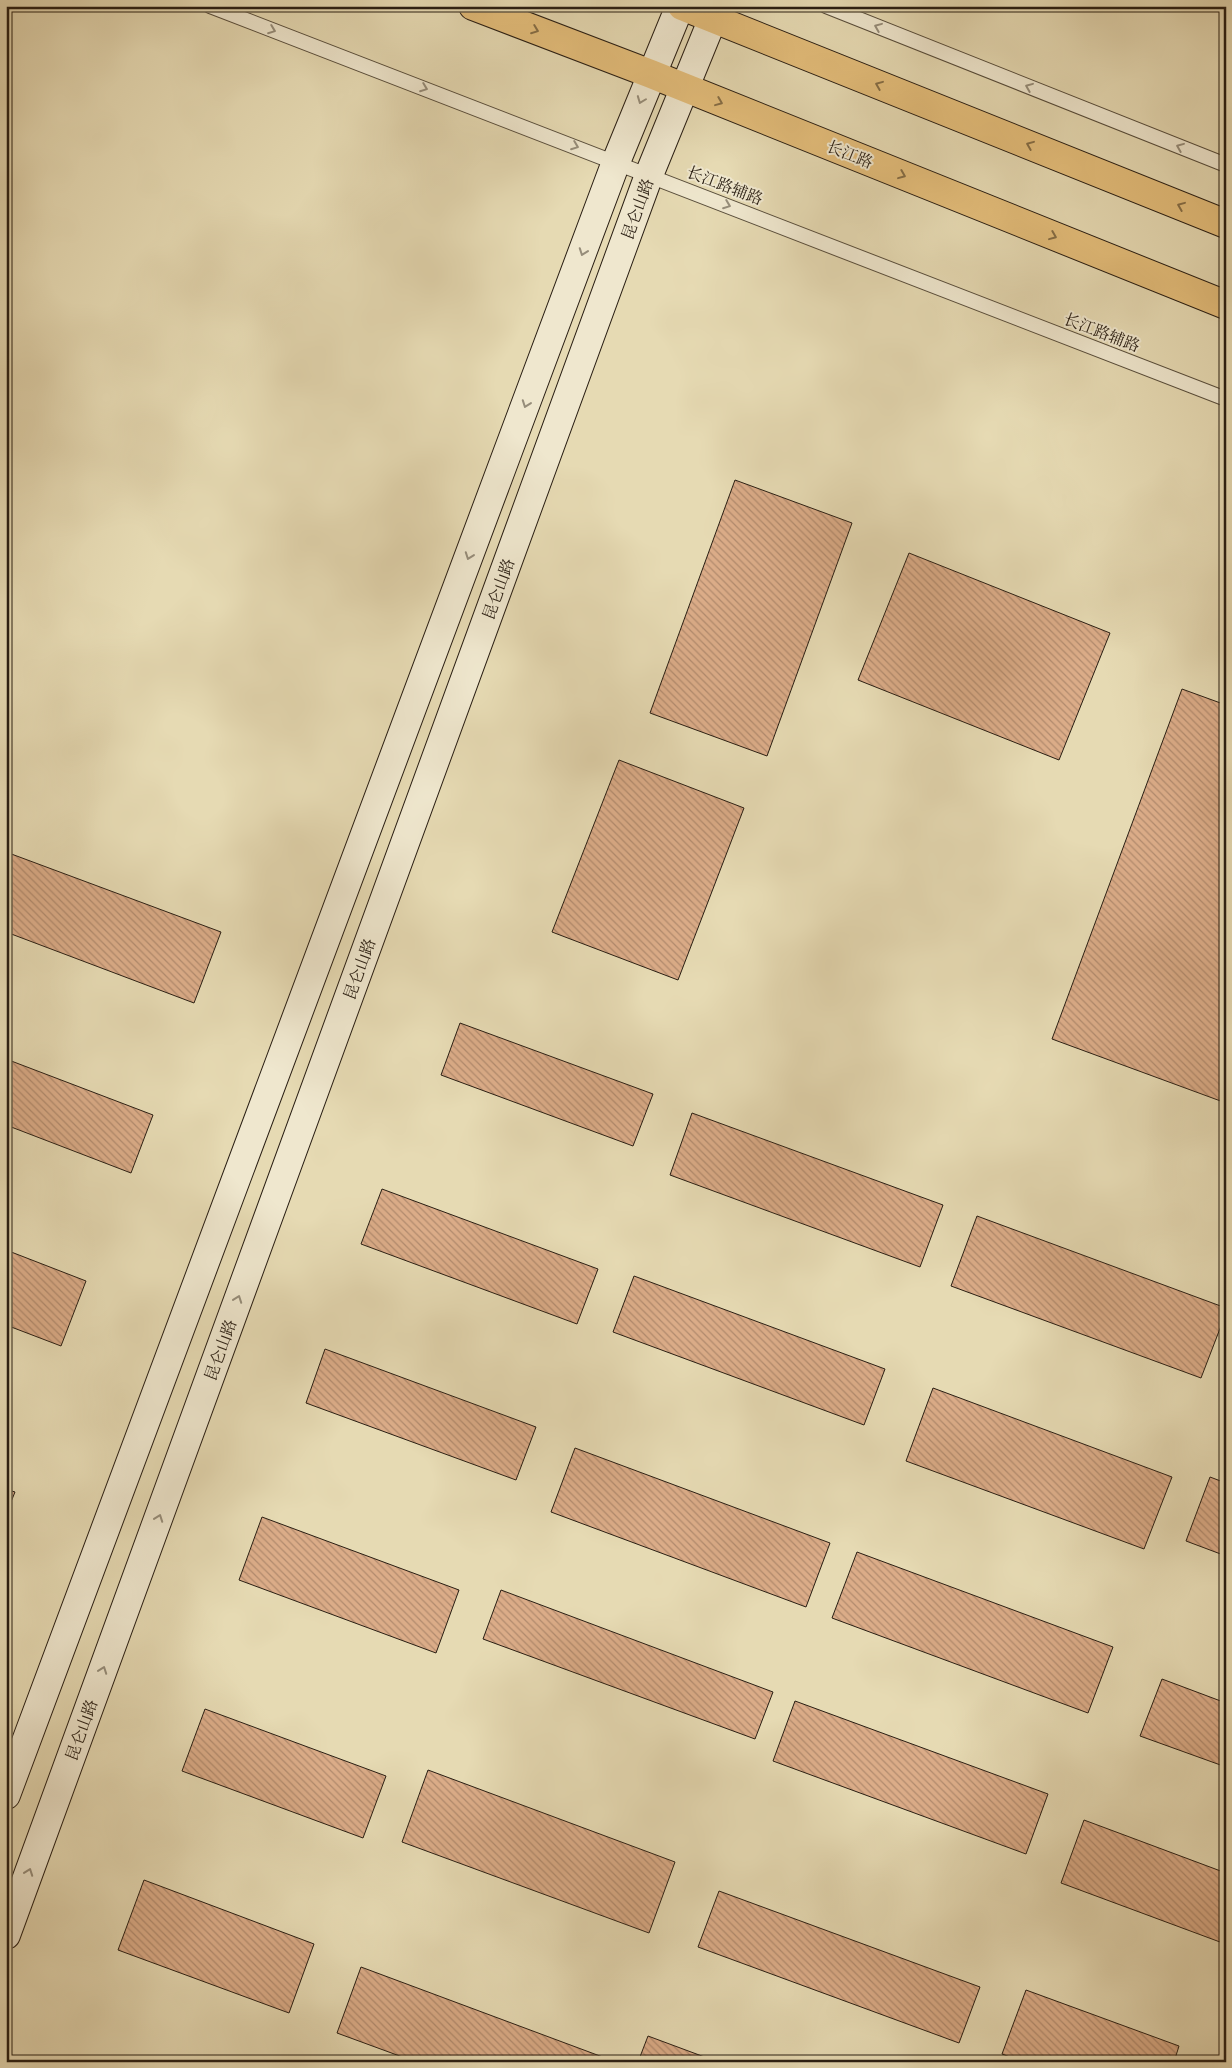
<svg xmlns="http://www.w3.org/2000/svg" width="1232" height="2068" font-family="'IM FELL Double Pica','Noto Serif SC',serif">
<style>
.building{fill:url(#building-back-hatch);stroke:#291e13}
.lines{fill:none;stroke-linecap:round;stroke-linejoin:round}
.lane-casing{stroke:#584d3b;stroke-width:16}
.secondary-casing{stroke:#291e13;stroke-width:30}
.primary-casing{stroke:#291e13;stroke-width:30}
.lane{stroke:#efe7ce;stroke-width:14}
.secondary{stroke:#efe7ce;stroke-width:28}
.primary{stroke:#e3bd7a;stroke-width:28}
.oneway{stroke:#968d7a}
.oneway2{stroke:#866e46}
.labels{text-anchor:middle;stroke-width:4;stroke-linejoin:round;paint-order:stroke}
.street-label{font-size:16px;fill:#291e13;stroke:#efe7ce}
</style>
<defs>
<pattern id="building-back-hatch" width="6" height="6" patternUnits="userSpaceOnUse" patternTransform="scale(1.25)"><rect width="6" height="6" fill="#dbac88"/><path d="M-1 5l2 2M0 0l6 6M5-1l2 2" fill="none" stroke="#b28b6e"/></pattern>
</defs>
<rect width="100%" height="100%" fill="#e6dab3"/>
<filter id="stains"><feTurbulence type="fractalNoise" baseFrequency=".004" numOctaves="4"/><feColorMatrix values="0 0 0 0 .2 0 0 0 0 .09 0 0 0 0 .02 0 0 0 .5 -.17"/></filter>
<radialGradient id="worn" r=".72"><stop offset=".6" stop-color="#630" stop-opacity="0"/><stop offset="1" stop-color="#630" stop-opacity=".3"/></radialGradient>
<!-- building -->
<g class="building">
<path d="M 735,480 L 852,523 L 767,756 L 650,713 Z"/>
<path d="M 909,553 L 1110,633 L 1059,760 L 858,680 Z"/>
<path d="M 1182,689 L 1226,705 L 1226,1103 L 1052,1039 Z"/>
<path d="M 619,760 L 744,808 L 678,980 L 552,932 Z"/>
<path d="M 6,852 L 221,932 L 194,1003 L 6,932 Z"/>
<path d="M 460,1023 L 653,1094 L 633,1146 L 441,1075 Z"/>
<path d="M 6,1059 L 153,1115 L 131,1173 L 6,1125 Z"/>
<path d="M 692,1113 L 943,1205 L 920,1267 L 670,1175 Z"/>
<path d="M 382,1189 L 598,1269 L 577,1324 L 361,1244 Z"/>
<path d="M 977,1216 L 1226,1308 L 1226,1313 L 1201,1378 L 951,1286 Z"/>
<path d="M 6,1250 L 86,1281 L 61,1346 L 6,1325 Z"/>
<path d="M 634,1276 L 885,1369 L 864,1425 L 613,1332 Z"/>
<path d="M 325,1349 L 536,1427 L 516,1480 L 306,1403 Z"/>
<path d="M 933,1388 L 1172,1477 L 1144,1549 L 906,1461 Z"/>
<path d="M 575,1448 L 830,1543 L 806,1607 L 551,1512 Z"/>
<path d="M 1210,1477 L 1226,1483 L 1226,1556 L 1186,1541 Z"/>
<path d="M 6,1489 L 15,1492 L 6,1514 Z"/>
<path d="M 262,1517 L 459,1590 L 436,1653 L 239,1580 Z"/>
<path d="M 857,1552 L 1113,1647 L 1088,1713 L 832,1618 Z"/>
<path d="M 501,1590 L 773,1692 L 755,1739 L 483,1639 Z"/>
<path d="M 1162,1679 L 1226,1703 L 1226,1767 L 1140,1736 Z"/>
<path d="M 795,1701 L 1048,1794 L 1026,1854 L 773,1761 Z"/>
<path d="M 205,1709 L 386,1776 L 363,1838 L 182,1771 Z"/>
<path d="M 428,1770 L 675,1862 L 649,1933 L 402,1842 Z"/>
<path d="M 1084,1820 L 1226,1873 L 1226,1927 L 1220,1942 L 1061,1883 Z"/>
<path d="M 144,1880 L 314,1944 L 289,2013 L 118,1950 Z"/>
<path d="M 719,1891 L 980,1987 L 959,2043 L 698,1947 Z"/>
<path d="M 361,1967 L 608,2059 L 607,2062 L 416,2062 L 337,2033 Z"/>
<path d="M 1026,1990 L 1179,2046 L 1174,2062 L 1023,2062 L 1002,2054 Z"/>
<path d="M 648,2036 L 718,2062 L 638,2062 Z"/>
</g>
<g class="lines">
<!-- lane casing -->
<g class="lane-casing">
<g id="lane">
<path d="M 210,6 L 1226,399"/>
<path d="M 826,6 L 1226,165"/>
</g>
</g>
<!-- secondary casing -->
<g class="secondary-casing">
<g id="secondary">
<path d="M 6,1795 L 616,162 L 680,6"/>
<path d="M 6,1935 L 649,175 L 718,6"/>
</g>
</g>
<!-- primary casing -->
<g class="primary-casing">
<g id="primary">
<path d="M 473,6 L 651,74 L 1226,305"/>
<path d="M 682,6 L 1226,224"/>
</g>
</g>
<!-- lane -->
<use href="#lane" class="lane"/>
<!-- secondary -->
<use href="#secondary" class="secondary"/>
<!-- primary -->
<use href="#primary" class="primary"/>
</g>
<!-- one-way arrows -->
<defs><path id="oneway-chevron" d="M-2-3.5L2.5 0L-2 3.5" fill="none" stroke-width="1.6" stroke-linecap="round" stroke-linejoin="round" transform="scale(1.25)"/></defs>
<g class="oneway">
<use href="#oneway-chevron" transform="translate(878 27) rotate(-158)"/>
<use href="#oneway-chevron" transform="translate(272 30) rotate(21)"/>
<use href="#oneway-chevron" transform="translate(1029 87) rotate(-158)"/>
<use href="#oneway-chevron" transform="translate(424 88) rotate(21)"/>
<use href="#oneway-chevron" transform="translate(641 100) rotate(111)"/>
<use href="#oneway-chevron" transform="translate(575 146) rotate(21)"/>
<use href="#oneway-chevron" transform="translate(1180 147) rotate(-158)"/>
<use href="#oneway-chevron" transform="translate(727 205) rotate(21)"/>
<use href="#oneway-chevron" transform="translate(583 252) rotate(110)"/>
<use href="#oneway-chevron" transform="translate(526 404) rotate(110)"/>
<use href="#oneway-chevron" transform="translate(469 556) rotate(110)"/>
<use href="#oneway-chevron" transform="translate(238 1299) rotate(-70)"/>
<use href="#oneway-chevron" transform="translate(159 1518) rotate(-70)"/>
<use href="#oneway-chevron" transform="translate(103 1670) rotate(-70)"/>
<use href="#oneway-chevron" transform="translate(29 1872) rotate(-70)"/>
</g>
<g class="oneway2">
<use href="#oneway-chevron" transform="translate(535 30) rotate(21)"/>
<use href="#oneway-chevron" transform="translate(879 85) rotate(-158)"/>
<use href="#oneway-chevron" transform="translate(719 102) rotate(22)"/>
<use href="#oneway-chevron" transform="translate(1030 145) rotate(-158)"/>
<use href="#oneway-chevron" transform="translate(902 175) rotate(22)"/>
<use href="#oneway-chevron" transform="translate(1181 206) rotate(-158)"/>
<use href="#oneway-chevron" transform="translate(1053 236) rotate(22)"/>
</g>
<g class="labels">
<!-- street labels -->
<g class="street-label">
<text transform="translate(850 154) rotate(22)" y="6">长江路</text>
<text transform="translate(725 185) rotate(21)" y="6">长江路辅路</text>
<text transform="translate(637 209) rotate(-70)" y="6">昆仑山路</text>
<text transform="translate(1102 332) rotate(21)" y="6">长江路辅路</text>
<text transform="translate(498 589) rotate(-70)" y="6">昆仑山路</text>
<text transform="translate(359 969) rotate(-70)" y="6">昆仑山路</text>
<text transform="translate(220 1350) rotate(-70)" y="6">昆仑山路</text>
<text transform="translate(81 1730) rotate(-70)" y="6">昆仑山路</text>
</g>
</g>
<!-- margin -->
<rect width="1232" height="2068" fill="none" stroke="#e6dab3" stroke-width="25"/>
<rect x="8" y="8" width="1217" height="2053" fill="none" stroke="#291e13" stroke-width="2.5"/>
<rect x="12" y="12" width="1207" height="2043" fill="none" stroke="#291e13"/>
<rect width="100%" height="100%" filter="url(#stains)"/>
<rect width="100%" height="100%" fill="url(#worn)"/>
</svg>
